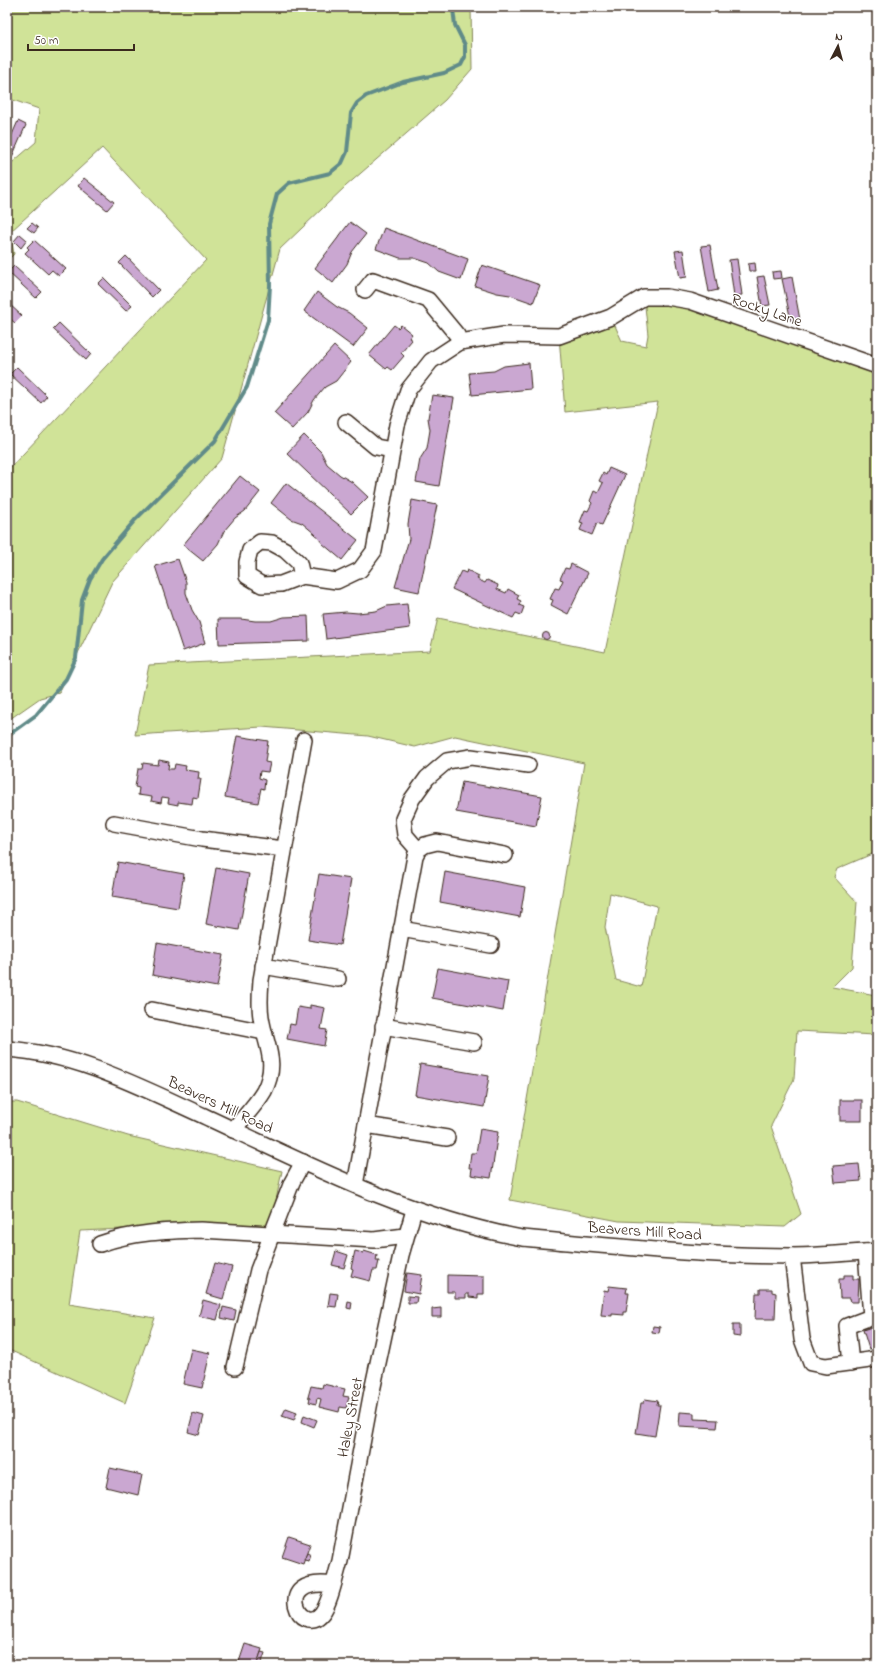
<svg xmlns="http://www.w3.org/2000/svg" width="884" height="1672" font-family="'Indie Flower',sans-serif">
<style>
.green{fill:#d0e398;stroke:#86865b;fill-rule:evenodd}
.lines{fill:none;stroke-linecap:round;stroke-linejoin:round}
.stream{stroke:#618b89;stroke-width:4}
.building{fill:#caa7d1;stroke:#3b2a1e}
.minor-casing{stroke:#3b2a1e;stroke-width:18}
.minor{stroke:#fff;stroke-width:15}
.labels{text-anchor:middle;stroke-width:3;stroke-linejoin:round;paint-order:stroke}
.street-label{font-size:16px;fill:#3b2a1e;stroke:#fff}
</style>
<rect width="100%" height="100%" fill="#fff"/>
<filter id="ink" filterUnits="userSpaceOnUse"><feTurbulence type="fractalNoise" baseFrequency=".025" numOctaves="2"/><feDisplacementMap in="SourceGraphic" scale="8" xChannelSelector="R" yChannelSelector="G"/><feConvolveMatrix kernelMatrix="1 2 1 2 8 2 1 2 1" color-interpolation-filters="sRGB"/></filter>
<g filter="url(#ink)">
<!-- green -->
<g class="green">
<path d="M 7,7 L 471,7 L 472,69 L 445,100 L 346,186 L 280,249 L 222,458 L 112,582 L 59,693 L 40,698 L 7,721 L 7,471 L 206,260 L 102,148 L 10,232 L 14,254 L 7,261 L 7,167 L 36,142 L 39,109 L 7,98 Z"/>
<path d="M 644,297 L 667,297 L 877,366 L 877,855 L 872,854 L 837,869 L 834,877 L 857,902 L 852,967 L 832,987 L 876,995 L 875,1035 L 797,1031 L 794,1079 L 771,1126 L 801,1214 L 785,1227 L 619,1221 L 510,1200 L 584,763 L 455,736 L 415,747 L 368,736 L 262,727 L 135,735 L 149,665 L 430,651 L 438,618 L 605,652 L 658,402 L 565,412 L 559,336 L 611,317 L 622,341 L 646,346 L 648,335 ZM 610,893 L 657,906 L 641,987 L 616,980 L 605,927 Z"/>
<path d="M 7,1102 L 17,1102 L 128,1136 L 282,1171 L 270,1229 L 206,1225 L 80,1231 L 69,1304 L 155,1318 L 125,1403 L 7,1349 Z"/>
</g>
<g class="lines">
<!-- stream -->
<path class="stream" d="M 7,736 L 36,715 L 66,679 L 76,658 L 82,600 L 90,579 L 102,559 L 135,520 L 215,441 L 247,387 L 268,320 L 270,285 L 269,224 L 277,194 L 289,183 L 330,173 L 342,163 L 347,152 L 351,113 L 357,103 L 366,96 L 403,82 L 444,73 L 461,65 L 465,57 L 465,45 L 455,25 L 453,9 L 449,7"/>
</g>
<!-- building -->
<g class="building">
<path d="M 18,121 L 26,125 L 12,157 L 7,155 L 7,146 Z"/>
<path d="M 84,178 L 114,202 L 107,210 L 78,186 Z"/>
<path d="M 350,222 L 366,234 L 352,252 L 347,264 L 333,283 L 315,268 Z"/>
<path d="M 32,223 L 38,228 L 34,233 L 27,228 Z"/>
<path d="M 384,228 L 468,259 L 461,280 L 439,272 L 429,263 L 414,258 L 400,258 L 376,249 Z"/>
<path d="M 20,234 L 27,240 L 21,248 L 14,241 Z"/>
<path d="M 34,240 L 66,269 L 59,276 L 52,270 L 48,274 L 25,253 L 29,249 L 27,247 Z"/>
<path d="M 710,245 L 718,290 L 709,292 L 701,246 Z"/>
<path d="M 683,250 L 687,277 L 680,278 L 675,251 Z"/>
<path d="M 126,256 L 159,290 L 152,297 L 119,263 Z"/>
<path d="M 737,259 L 742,295 L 734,296 L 729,260 Z"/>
<path d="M 755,263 L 756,271 L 749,271 L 748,264 Z"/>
<path d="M 482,265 L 540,285 L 533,303 L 510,295 L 497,293 L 475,286 Z"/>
<path d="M 14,266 L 42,292 L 36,298 L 8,272 Z"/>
<path d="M 781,271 L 782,278 L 773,279 L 772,272 Z"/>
<path d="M 764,276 L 770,305 L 762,306 L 757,277 Z"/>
<path d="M 792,277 L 800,320 L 791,321 L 782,279 Z"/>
<path d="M 104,278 L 132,306 L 126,311 L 98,284 Z"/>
<path d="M 317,292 L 337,307 L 349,313 L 368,328 L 353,347 L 304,311 Z"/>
<path d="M 7,302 L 22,316 L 15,323 L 9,318 L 7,320 Z"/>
<path d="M 59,323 L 91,354 L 86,360 L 53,329 Z"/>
<path d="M 394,325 L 398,328 L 401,325 L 412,334 L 409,338 L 412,340 L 401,353 L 404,356 L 392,370 L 388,367 L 386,369 L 369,355 Z"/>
<path d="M 334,346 L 351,362 L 336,381 L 325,387 L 314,400 L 308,412 L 292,429 L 274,413 Z"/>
<path d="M 529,363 L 531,389 L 472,395 L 469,373 L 494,371 L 504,366 Z"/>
<path d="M 17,367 L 47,396 L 41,403 L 10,374 Z"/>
<path d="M 432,395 L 454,398 L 439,486 L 416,482 L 420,459 L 427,448 L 430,430 L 428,418 Z"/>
<path d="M 304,435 L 321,452 L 327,464 L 340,475 L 352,482 L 368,497 L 351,514 L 287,453 Z"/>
<path d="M 609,468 L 625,475 L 602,525 L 597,523 L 592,535 L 580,530 L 583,523 L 580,522 L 585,510 L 588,511 L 592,503 L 590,501 L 594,491 L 598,493 L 603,483 L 599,481 L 603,473 L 606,475 Z"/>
<path d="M 240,476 L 260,492 L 245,511 L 235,518 L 224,531 L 218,544 L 203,561 L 183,545 Z"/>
<path d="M 286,483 L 358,540 L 342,560 L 323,544 L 315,534 L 302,523 L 291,519 L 271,503 Z"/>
<path d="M 412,500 L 437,505 L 419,592 L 395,587 L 409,539 L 408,524 Z"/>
<path d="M 178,559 L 186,582 L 186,593 L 192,610 L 199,622 L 205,643 L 183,651 L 155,566 Z"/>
<path d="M 571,564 L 588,573 L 568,614 L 551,605 L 553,600 L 550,599 L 555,588 L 559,589 L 563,580 L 560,579 L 565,568 L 569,569 Z"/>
<path d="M 467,570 L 479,576 L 477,579 L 485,583 L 487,580 L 498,585 L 497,589 L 506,593 L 508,589 L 519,595 L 517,599 L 521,601 L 519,605 L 524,607 L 521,615 L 516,613 L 513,618 L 452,589 L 461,571 L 466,573 Z"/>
<path d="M 407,604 L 410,628 L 326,639 L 323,614 L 346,612 L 358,613 L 376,611 L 387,606 Z"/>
<path d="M 308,616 L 309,641 L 219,644 L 218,619 L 241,619 L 255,621 L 271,621 L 284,617 Z"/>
<circle cx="546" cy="636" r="3.5"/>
<path d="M 237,736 L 268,741 L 265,762 L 270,763 L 268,772 L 260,771 L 259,778 L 265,780 L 264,789 L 261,788 L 258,803 L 225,797 Z"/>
<path d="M 159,760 L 169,762 L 168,769 L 174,769 L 175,764 L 186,766 L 185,770 L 199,772 L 198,779 L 201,779 L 198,798 L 193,797 L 192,804 L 178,802 L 178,805 L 168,803 L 169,798 L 162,797 L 161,803 L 151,801 L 152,797 L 138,795 L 139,788 L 135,787 L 138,769 L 142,769 L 143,763 L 158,765 Z"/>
<path d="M 462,782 L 542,796 L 536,826 L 456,812 Z"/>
<path d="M 118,862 L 184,874 L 178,908 L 112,897 Z"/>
<path d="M 216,868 L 249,874 L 239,930 L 206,924 Z"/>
<path d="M 445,872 L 525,887 L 520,917 L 440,902 Z"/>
<path d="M 319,874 L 351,879 L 340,945 L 308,940 Z"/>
<path d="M 157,943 L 223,955 L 217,987 L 152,975 Z"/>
<path d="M 438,968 L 508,981 L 503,1011 L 432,998 Z"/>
<path d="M 310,1005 L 325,1008 L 321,1029 L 327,1030 L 324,1046 L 287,1039 L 290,1024 L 295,1025 L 298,1007 L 310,1009 Z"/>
<path d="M 420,1064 L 489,1076 L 484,1107 L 415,1095 Z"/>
<rect x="840" y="1100" width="22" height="21"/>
<path d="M 480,1129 L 498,1132 L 491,1178 L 471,1175 L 472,1168 L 469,1168 L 471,1153 L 476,1153 Z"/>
<path d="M 859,1164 L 861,1181 L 835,1183 L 833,1166 Z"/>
<path d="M 336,1251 L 348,1255 L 344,1268 L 332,1265 Z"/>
<path d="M 355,1251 L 363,1253 L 364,1251 L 377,1255 L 376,1261 L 379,1261 L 377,1270 L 373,1270 L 370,1281 L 351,1276 L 353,1269 L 351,1268 Z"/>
<path d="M 215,1263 L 232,1267 L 223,1299 L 206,1294 Z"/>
<path d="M 407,1273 L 422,1275 L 419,1294 L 404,1291 Z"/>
<path d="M 447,1275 L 484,1276 L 484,1294 L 478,1294 L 478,1298 L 469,1297 L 469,1294 L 466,1294 L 466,1298 L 455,1298 L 455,1292 L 447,1292 Z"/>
<path d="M 844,1275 L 853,1275 L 853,1279 L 859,1279 L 858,1302 L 851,1302 L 850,1298 L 840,1298 L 839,1279 L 844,1279 Z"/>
<path d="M 609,1286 L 627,1288 L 626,1293 L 629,1293 L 626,1312 L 624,1312 L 624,1315 L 612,1314 L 612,1316 L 601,1315 L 604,1290 L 608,1291 Z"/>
<path d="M 760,1289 L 772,1289 L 772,1292 L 776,1293 L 775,1319 L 755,1319 L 756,1293 L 760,1293 Z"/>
<path d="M 330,1293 L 338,1294 L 336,1307 L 328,1306 Z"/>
<path d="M 408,1296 L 417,1297 L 416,1303 L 408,1303 Z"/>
<path d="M 203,1300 L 221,1305 L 217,1320 L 199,1316 Z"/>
<path d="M 348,1301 L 352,1302 L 351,1309 L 347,1308 Z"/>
<path d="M 223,1307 L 236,1310 L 234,1321 L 221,1318 Z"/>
<path d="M 441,1308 L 441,1317 L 432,1317 L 432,1309 Z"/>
<path d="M 733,1324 L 740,1324 L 740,1337 L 733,1336 Z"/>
<path d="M 877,1325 L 877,1346 L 869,1349 L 863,1330 Z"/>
<path d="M 653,1326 L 660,1327 L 659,1333 L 652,1332 Z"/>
<path d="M 191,1349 L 210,1353 L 202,1388 L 183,1384 Z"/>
<path d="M 323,1384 L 345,1389 L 343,1396 L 349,1397 L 346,1408 L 340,1407 L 339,1412 L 319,1407 L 321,1399 L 317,1398 L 316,1404 L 309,1402 L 310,1398 L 308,1397 L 311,1386 L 322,1388 Z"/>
<path d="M 645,1399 L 658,1401 L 657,1405 L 660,1405 L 655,1436 L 636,1433 L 641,1403 L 644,1403 Z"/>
<path d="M 286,1408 L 297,1412 L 294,1420 L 282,1416 Z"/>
<path d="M 680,1412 L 694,1413 L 694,1419 L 718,1420 L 717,1428 L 679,1426 Z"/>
<path d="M 193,1413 L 204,1416 L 199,1435 L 188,1432 Z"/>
<path d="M 304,1415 L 317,1420 L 314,1427 L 302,1422 Z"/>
<path d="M 110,1468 L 142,1475 L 138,1495 L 106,1487 Z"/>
<path d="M 289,1537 L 310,1544 L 303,1564 L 282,1557 Z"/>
<path d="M 307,1553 L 311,1555 L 309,1561 L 304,1560 Z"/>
<path d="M 245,1644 L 262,1649 L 257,1665 L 249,1665 L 239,1662 Z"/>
<path d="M 261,1652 L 265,1653 L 261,1665 L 260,1665 L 257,1664 Z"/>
</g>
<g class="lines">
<!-- minor casing -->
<g class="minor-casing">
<g id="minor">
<path d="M 365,290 L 373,280 L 428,300 L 457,335 L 460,342"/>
<path d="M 346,422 L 376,447 L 392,450"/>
<path d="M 302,576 L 299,563 L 285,550 L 272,543 L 260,542 L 250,550 L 247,562 L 247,576 L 262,585 L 281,584 L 302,576 L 337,581 L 360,570 L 374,551 L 397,425 L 408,390 L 431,361 L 460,342 L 504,335 L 559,336 L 611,317 L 644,297 L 667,297 L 690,301 L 877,366"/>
<path d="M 114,823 L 202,839 L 284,849"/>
<path d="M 418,850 L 405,835 L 403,819 L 412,799 L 427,778 L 447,761 L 471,757 L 528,765"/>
<path d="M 401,929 L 491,945"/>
<path d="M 263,966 L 338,979"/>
<path d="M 152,1010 L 264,1032"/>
<path d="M 383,1026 L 474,1042"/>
<path d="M 7,1049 C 78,1054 140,1087 204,1116 C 307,1164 409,1217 522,1238 C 612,1246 702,1256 792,1256 C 820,1256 849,1253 877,1251"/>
<path d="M 366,1125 L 447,1138"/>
<path d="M 233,1130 C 243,1118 256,1105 264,1091 C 279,1062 265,1045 261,1017 C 259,1005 260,993 261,980 L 304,740"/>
<path d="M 355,1185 L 415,856 L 418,850 L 425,845 L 437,842 L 505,855"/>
<path d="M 100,1244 C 133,1232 167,1231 201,1230 L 374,1240 L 405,1236"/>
<path d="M 792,1256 L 802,1339 L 811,1363 L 826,1366 L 877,1359"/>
<path d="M 851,1363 L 847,1326 L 871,1317 L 866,1252"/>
<path d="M 235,1367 L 258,1270 L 292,1182 L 303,1162"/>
<path d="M 333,1585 C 270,1576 302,1639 322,1613 C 330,1603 336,1574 340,1561 L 372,1391 L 401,1255 L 414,1210"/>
</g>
</g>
<!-- minor -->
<use href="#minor" class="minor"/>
</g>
</g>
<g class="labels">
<!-- street labels -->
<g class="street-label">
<text transform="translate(767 309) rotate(19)" y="6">Rocky Lane</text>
<text transform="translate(221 1104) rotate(25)" y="6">Beavers Mill Road</text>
<text transform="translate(645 1230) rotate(4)" y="6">Beavers Mill Road</text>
<text transform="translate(349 1417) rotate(-79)" y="6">Haley Street</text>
</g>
</g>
<!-- margin -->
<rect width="884" height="1672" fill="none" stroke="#fff" stroke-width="24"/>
<rect x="12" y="12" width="860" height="1648" fill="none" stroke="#3b2a1e" stroke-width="1.5" filter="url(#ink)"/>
<!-- north arrow -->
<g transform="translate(838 46) rotate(6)" stroke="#ffffff" stroke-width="3" paint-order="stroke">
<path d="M0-3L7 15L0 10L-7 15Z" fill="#3b2a1e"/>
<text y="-6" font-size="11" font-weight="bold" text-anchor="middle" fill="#3b2a1e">N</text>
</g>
<!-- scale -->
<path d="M28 44v6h106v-6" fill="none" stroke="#3b2a1e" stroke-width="2"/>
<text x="34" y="44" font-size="12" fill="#3b2a1e" stroke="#ffffff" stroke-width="3" paint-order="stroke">50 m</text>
</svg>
